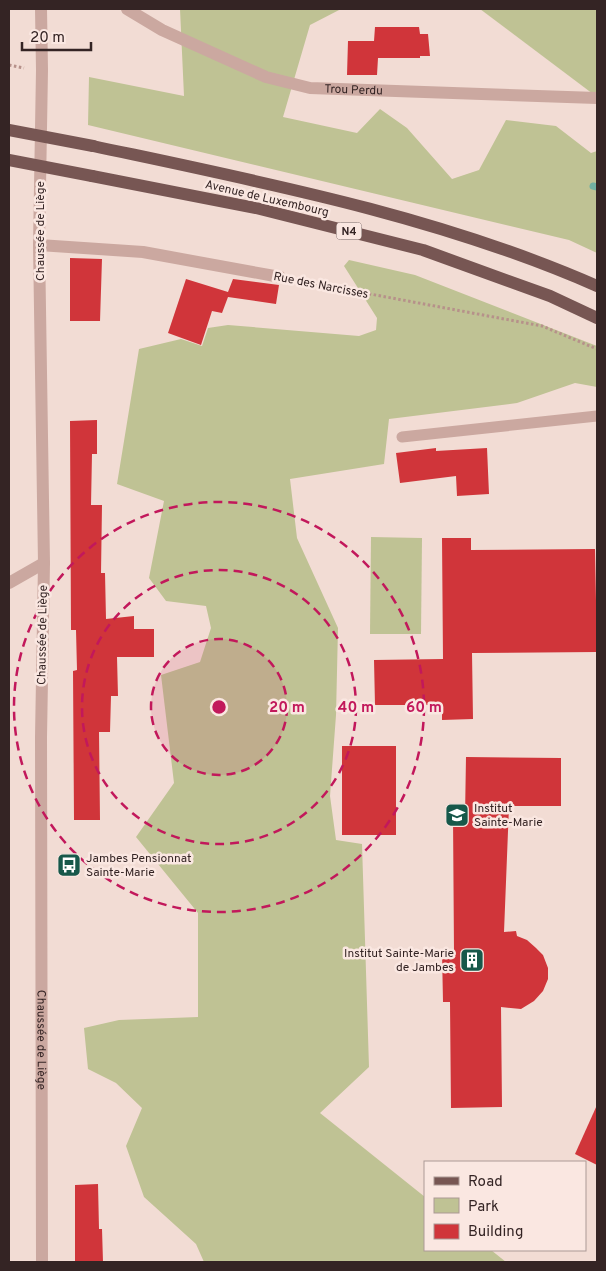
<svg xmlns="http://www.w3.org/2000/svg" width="606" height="1271" font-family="Overpass,sans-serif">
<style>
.green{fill:#bfc294}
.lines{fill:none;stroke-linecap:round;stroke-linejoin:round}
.stream{stroke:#72b1a2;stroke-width:7}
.building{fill:#d0353a}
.path{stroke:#b6918a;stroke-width:3;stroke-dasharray:2.5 2.5;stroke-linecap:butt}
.service{stroke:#cba8a0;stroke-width:11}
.minor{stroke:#cba8a0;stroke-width:12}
.tertiary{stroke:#cba8a0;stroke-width:12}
.primary{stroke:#775653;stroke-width:12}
.primary-bridge{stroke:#775653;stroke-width:12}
.ring{fill:none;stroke:#c2185b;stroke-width:2.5;stroke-dasharray:9 6}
.labels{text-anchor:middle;stroke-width:5;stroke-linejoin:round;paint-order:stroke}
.shield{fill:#fae7e1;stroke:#6f5e5d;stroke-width:1}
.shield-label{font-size:11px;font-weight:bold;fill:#342424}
.street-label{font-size:12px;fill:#342424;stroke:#fae7e1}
.poi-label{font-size:12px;fill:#342424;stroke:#fae7e1;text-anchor:start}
.centre{fill:#c2185b;stroke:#fae7e1;stroke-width:2.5}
.ring-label{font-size:15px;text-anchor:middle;font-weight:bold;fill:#c2185b;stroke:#fae7e1;stroke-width:5;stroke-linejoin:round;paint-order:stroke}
</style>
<rect width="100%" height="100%" fill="#f2dcd4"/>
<!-- green -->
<g class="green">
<path d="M 180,9 L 341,9 L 310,25 L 283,117 L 357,133 L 380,109 L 407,128 L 452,179 L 479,170 L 506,120 L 556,126 L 591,153 L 597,151 L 597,253 L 569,240 L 88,125 L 89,77 L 184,96 Z"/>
<path d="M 480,9 L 597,9 L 597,97 Z"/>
<path d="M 349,260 L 415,275 L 597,346 L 597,387 L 575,383 L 517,403 L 389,419 L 384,464 L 290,479 L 297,538 L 338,628 L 336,715 L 330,796 L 336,840 L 362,844 L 369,1067 L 320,1113 L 425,1197 L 425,1250 L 491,1250 L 506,1262 L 204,1262 L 196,1244 L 144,1197 L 126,1146 L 142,1108 L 116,1083 L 88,1069 L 84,1028 L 119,1020 L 198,1017 L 198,913 L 136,837 L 174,783 L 161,675 L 200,662 L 211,628 L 206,606 L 166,601 L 149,578 L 164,501 L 117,484 L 139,349 L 181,339 L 202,346 L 208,328 L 228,325 L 359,336 L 376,330 L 377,318 L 344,266 Z"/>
<path d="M 371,537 L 422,538 L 421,634 L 370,634 Z"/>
</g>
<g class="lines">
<!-- stream -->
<path class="stream" d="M 593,186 L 597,187"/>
</g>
<!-- building -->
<g class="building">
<path d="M 375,27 L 419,27 L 420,34 L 428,34 L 430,56 L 420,56 L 420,58 L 378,58 L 377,75 L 347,75 L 348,41 L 374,41 Z"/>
<path d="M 70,258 L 102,259 L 100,321 L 70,321 Z"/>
<path d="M 186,279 L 228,292 L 233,279 L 279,285 L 276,304 L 228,297 L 222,313 L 212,311 L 201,345 L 168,333 Z"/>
<path d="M 97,420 L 97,454 L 92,454 L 91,505 L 102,505 L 101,573 L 105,573 L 106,619 L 134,616 L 134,629 L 154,629 L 154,657 L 117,657 L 118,696 L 111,696 L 110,732 L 99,732 L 100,820 L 74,820 L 73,671 L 77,670 L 76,630 L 71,630 L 70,421 Z"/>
<path d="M 436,448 L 436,451 L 487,448 L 489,494 L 457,496 L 456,476 L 400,483 L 396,453 Z"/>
<path d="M 442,538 L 471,538 L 471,550 L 595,549 L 597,652 L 472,653 L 473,719 L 442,720 L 442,705 L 375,705 L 374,660 L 443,659 Z"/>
<rect x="342" y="746" width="54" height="89"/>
<path d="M 466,757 L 561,758 L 561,806 L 509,806 L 504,932 L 516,931 L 517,936 L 527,940 L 536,948 L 543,955 L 548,968 L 548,979 L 543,991 L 534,1001 L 521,1009 L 501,1007 L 502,1107 L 451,1108 L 450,1002 L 443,1002 L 442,952 L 454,952 L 453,817 L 465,817 Z"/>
<path d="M 597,1105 L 597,1165 L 575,1154 Z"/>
<path d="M 98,1184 L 99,1229 L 102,1229 L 103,1262 L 75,1262 L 75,1185 Z"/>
</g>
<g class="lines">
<!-- path -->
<g class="path">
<path d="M 9,65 L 24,68"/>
<path d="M 295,280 L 542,326 L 597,349"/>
</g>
<!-- service -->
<path class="service" d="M 402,437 L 597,416"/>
<!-- minor -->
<g class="minor">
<path id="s1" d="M 127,9 L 162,30 L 266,77 L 310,88 L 597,98"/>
<path d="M 39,245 L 143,252 L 280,277"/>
<path d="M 9,583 L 44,563"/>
</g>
<!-- tertiary -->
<path class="tertiary" id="s2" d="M 41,9 L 42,70 L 39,245 L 44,563 L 41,737 L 42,1262"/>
<!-- primary -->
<g class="primary">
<path d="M 93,146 C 262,182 438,216 597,286"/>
<path d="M 92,176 L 256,208 L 423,250 L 550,296 L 597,318"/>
</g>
<!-- primary-bridge -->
<g class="primary-bridge">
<path d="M 9,130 L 93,146"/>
<path d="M 9,160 L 92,176"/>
</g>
</g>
<!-- distance rings -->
<circle cx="219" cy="707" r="68" fill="#c2185b" fill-opacity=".12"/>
<g class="ring">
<circle cx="219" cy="707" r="68"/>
<circle cx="219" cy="707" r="137"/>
<circle cx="219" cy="707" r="205"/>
</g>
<!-- icons -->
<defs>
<g id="school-square" transform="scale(1.25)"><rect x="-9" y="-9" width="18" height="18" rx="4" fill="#17584a" stroke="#fae7e1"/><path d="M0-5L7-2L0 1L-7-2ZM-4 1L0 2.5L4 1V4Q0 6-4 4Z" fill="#fff"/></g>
<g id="bus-square" transform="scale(1.25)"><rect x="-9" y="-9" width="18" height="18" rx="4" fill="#17584a" stroke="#fae7e1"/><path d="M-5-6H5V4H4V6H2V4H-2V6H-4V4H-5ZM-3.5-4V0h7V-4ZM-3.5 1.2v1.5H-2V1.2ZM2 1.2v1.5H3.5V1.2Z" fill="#fff"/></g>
<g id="building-square" transform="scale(1.25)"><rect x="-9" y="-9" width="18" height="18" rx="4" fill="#17584a" stroke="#fae7e1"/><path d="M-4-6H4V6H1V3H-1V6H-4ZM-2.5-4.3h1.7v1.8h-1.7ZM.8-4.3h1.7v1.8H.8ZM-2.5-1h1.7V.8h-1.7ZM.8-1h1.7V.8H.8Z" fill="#fff"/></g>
</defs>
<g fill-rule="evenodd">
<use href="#school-square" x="457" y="815"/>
<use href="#bus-square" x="69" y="865"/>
<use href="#building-square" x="472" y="960"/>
</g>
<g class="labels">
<!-- shield labels -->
<rect class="shield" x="336.5" y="222.5" width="25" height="17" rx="4"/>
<g class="shield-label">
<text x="349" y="235">N4</text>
</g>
<!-- street labels -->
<g class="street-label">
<text dy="4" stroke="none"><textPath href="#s1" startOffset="244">Trou Perdu</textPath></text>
<text transform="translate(267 198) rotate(13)" y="4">Avenue de Luxembourg</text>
<text transform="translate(40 231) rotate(-90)" y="4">Chaussée de Liège</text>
<text transform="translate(321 285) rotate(11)" y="4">Rue des Narcisses</text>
<text transform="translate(42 635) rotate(-89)" y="4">Chaussée de Liège</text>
<text dy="4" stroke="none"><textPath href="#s2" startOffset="1031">Chaussée de Liège</textPath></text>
</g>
<!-- poi labels -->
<g class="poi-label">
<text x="474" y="812">Institut<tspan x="474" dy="14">Sainte-Marie</tspan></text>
<text x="86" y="862">Jambes Pensionnat<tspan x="86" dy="14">Sainte-Marie</tspan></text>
<text x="454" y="957" text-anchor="end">Institut Sainte-Marie<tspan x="454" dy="14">de Jambes</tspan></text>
</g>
</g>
<circle cx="219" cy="707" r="8" class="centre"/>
<g class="ring-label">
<text x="287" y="712">20 m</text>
<text x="356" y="712">40 m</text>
<text x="424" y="712">60 m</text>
</g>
<!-- border -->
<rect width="606" height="1271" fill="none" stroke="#342424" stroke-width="20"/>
<!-- legend -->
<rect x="424" y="1161" width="162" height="90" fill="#fae7e1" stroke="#ab9995"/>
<rect x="434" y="1177" width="25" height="8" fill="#775653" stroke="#ab9995"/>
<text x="468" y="1186" font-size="15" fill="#342424">Road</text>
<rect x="434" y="1198" width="25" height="15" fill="#bfc294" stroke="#ab9995"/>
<text x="468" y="1211" font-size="15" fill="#342424">Park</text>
<rect x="434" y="1224" width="25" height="15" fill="#d0353a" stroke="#ab9995"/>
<text x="468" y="1236" font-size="15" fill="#342424">Building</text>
<!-- scale -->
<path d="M22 42v8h69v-8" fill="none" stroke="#342424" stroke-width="2.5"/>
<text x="30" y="42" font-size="15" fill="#342424" stroke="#fae7e1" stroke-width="4" paint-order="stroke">20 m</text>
</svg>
